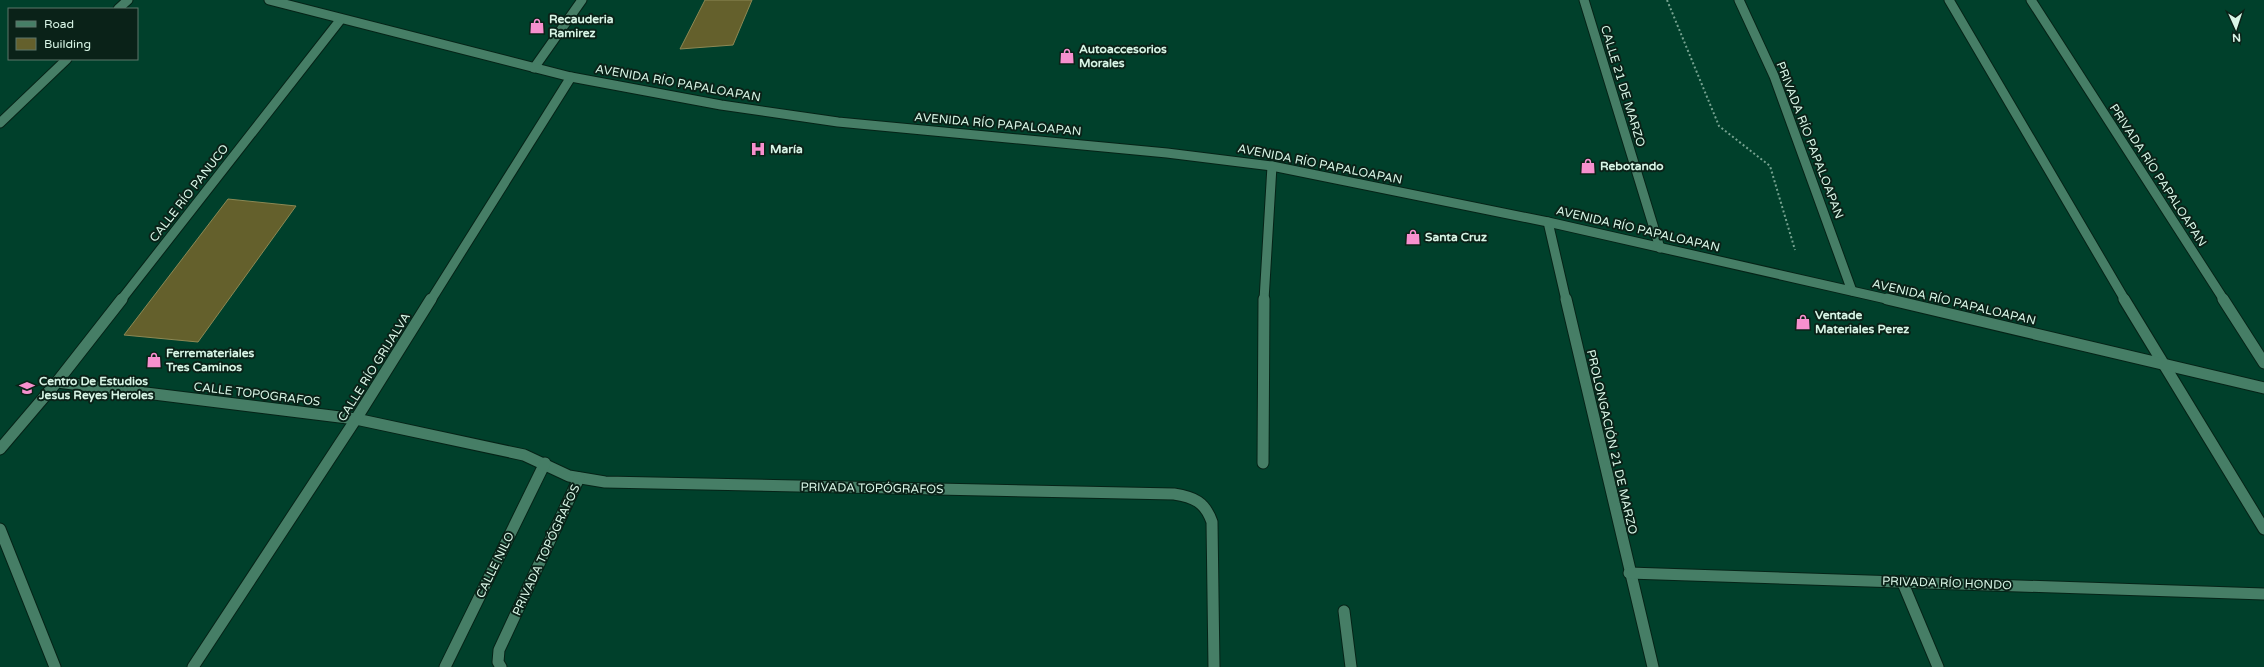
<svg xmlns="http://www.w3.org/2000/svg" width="2264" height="667" font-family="'Varela Round',sans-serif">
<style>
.building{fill:#64602c;stroke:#8c8854}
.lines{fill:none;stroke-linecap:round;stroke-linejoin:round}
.minor-far1-casing{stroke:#052317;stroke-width:11}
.minor-casing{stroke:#052317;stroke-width:13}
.secondary-far1-casing{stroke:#052317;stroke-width:11}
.secondary-casing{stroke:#052317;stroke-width:13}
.path{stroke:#76a391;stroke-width:2;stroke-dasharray:2 2.5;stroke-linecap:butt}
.minor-far1{stroke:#467e66;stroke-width:9}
.minor{stroke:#467e66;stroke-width:11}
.secondary-far1{stroke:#467e66;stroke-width:9}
.secondary{stroke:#467e66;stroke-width:11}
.labels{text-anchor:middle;stroke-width:4;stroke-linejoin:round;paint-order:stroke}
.poi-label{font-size:12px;font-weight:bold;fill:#d8f5e6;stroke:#0a2218;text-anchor:start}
.street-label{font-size:12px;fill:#d8f5e6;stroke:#0a2218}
</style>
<rect width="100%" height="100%" fill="#00402b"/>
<!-- building -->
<g class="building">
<path d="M 705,0 L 752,0 L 733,45 L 680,49 Z"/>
<path d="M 228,199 L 296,206 L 198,342 L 124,335 Z"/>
</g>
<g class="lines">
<!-- minor-far1 casing -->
<g class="minor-far1-casing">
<g id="minor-far1">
<path d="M 1584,0 L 1660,248"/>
<path d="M 1739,0 L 1774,76 L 1852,291"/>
<path d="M 1949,0 L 2125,300"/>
<path d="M 2031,0 L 2224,300"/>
<path d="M 118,9 L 128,0"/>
<path d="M 534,68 L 582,0"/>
<path d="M 0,123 L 67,59"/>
<path d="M 1548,222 L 1566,300"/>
<path d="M 121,300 L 341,19"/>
<path d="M 431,300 L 571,77"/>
<path d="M 1264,300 L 1272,166"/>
</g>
</g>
<!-- minor casing -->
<g class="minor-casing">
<g id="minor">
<path d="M 1566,299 L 1653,667"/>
<path d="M 2124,299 L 2264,529"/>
<path d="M 2223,299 L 2264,363"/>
<path d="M 57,382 L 356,419 L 524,455 L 569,476 L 605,482 L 1174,494 C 1194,497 1205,502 1212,522 L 1214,667"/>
<path d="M 0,449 L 57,382 L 122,299"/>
<path d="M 1263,463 L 1264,299"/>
<path d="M 1629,573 L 2264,594"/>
<path d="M 1902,581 L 1938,667"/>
<path d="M 1344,611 L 1351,667"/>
<path d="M 193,667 L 356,419 L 431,299"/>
<path d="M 445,667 L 545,463"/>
<path d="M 501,667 L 498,662 L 499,650 L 579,478"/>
</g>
</g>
<!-- secondary-far1 casing -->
<g class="secondary-far1-casing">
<path id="secondary-far1" d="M 269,0 L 571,77 L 721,105 L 838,122 L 1167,153 L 1272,166 L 1548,222 L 1891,300"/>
</g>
<!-- secondary casing -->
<g class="secondary-casing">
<g id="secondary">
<path d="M 1887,299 L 2264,388"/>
<path d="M 0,529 L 55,667"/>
</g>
</g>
<!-- path -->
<path class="path" d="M 1667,0 L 1719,126 L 1770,166 L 1795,250"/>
<!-- minor-far1 -->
<use href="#minor-far1" class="minor-far1"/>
<!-- minor -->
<use href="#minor" class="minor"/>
<!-- secondary-far1 -->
<use href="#secondary-far1" class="secondary-far1"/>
<!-- secondary -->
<use href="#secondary" class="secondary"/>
</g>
<!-- icons -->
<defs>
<g id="shop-bare" transform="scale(1.2)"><path d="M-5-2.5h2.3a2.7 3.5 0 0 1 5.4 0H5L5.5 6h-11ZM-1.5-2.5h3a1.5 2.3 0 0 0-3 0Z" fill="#f790ce" stroke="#0a2218" stroke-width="2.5" paint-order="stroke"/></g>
<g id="hospital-bare" transform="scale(1.2)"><path d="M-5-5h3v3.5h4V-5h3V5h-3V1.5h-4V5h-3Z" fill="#f790ce" stroke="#0a2218" stroke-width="2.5" paint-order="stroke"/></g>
<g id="school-bare" transform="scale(1.2)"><path d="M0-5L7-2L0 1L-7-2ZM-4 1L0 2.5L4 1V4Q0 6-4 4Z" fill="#f790ce" stroke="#0a2218" stroke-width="2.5" paint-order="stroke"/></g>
</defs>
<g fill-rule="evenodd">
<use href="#shop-bare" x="537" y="26"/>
<use href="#shop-bare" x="1067" y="56"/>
<use href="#hospital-bare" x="758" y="149"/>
<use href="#shop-bare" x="1588" y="166"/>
<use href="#shop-bare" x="1413" y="237"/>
<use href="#shop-bare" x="1803" y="322"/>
<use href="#shop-bare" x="154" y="360"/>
<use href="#school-bare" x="27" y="388"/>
</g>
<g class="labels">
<!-- poi labels -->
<g class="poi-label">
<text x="549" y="23">Recauderia<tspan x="549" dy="14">Ramirez</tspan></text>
<text x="1079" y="53">Autoaccesorios<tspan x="1079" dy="14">Morales</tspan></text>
<text x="770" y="153">María</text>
<text x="1600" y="170">Rebotando</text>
<text x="1425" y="241">Santa Cruz</text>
<text x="1815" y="319">Ventade<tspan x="1815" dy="14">Materiales Perez</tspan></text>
<text x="166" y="357">Ferremateriales<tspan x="166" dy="14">Tres Caminos</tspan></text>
<text x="39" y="385">Centro De Estudios<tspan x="39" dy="14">Jesus Reyes Heroles</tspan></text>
</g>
<!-- street labels -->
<g class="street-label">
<text transform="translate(678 83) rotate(10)" y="4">AVENIDA RÍO PAPALOAPAN</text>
<text transform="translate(1623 86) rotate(73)" y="4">CALLE 21 DE MARZO</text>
<text transform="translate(998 124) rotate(5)" y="4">AVENIDA RÍO PAPALOAPAN</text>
<text transform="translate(1810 140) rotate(69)" y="4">PRIVADA RÍO PAPALOAPAN</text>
<text transform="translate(1320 164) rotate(11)" y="4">AVENIDA RÍO PAPALOAPAN</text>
<text transform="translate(2158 175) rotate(57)" y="4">PRIVADA RÍO PAPALOAPAN</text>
<text transform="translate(189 193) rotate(-52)" y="4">CALLE RÍO PANUCO</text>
<text transform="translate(1638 229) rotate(13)" y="4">AVENIDA RÍO PAPALOAPAN</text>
<text transform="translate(1954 302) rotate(13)" y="4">AVENIDA RÍO PAPALOAPAN</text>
<text transform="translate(374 367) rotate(-58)" y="4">CALLE RÍO GRIJALVA</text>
<text transform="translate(257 394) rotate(7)" y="4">CALLE TOPOGRAFOS</text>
<text transform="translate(1612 442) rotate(77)" y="4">PROLONGACIÓN 21 DE MARZO</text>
<text transform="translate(872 488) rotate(1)" y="4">PRIVADA TOPÓGRAFOS</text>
<text transform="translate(546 550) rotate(-65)" y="4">PRIVADA TOPÓGRAFOS</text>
<text transform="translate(495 565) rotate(-64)" y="4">CALLE NILO</text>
<text transform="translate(1947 583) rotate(2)" y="4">PRIVADA RÍO HONDO</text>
</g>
</g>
<!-- legend -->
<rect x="8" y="8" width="130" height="52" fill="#0a2218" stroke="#5c766a"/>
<rect x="16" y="21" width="20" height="6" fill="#467e66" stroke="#5c766a"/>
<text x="44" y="28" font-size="12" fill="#d8f5e6">Road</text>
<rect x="16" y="38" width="20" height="12" fill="#64602c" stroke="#5c766a"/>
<text x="44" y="48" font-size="12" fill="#d8f5e6">Building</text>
<!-- north arrow -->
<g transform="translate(2236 28) rotate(177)" stroke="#0a2218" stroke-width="3" paint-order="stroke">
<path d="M0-3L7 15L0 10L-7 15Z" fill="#d8f5e6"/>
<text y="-6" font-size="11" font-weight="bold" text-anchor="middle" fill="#d8f5e6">N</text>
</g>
</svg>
